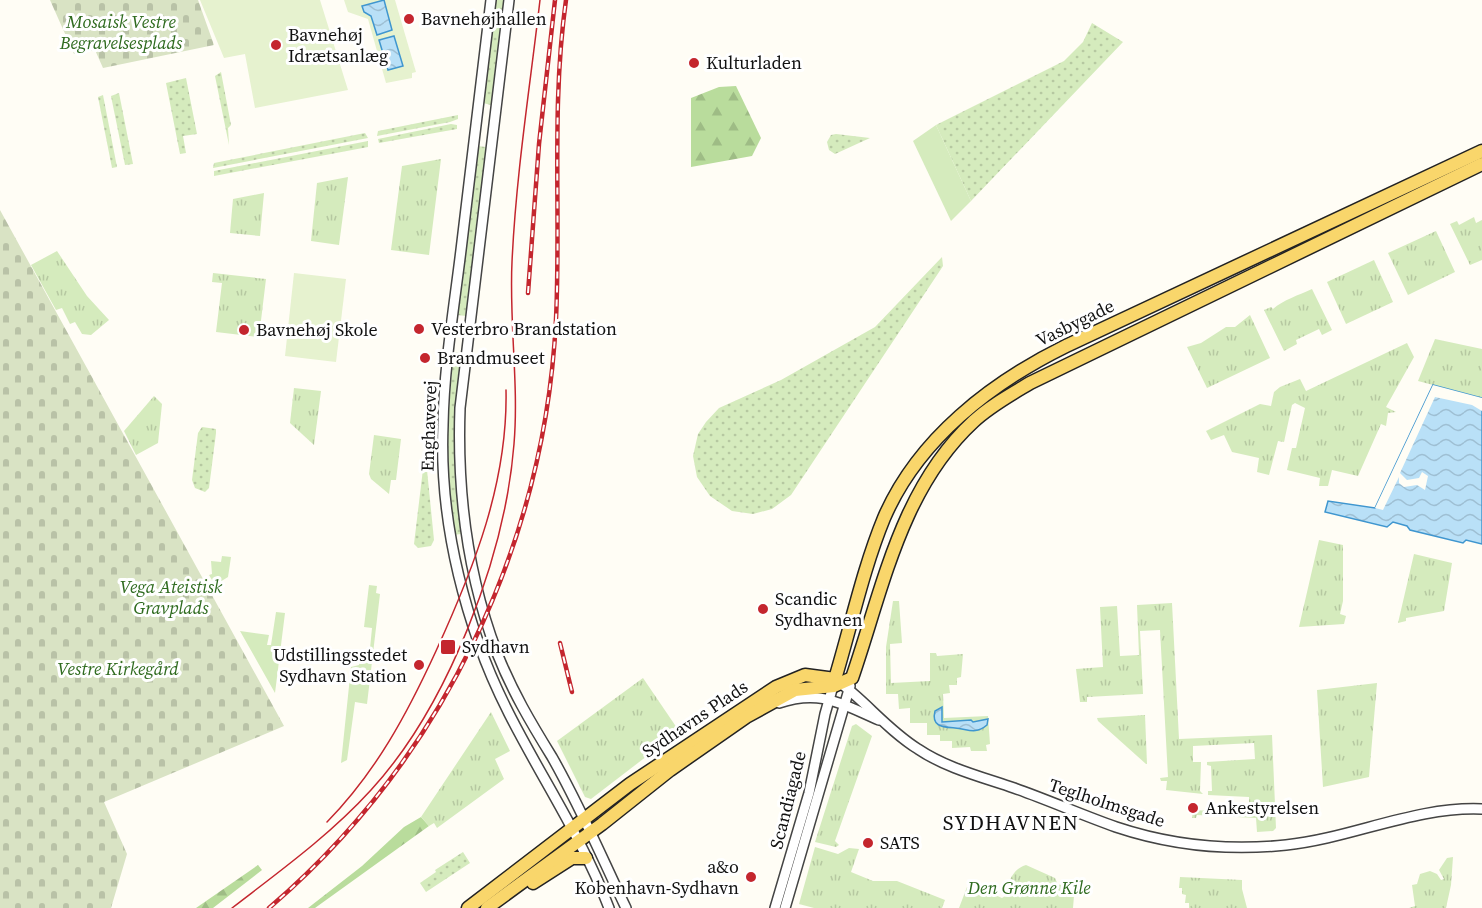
<svg xmlns="http://www.w3.org/2000/svg" width="1482" height="908" font-family="'Source Serif 4',serif">
<style>
.grass{fill:url(#grass-dots)}
.forest{fill:url(#forest-firs)}
.cemetery{fill:url(#cemetery-stones)}
.park{fill:url(#park-tufts)}
.garden{fill:#d5ebbd}
.pitch{fill:#e6f2cf}
.water{fill:url(#water-waves);stroke:#3f96cf;stroke-width:1.5}
.pier{fill:#fffdf5}
.lines{fill:none;stroke-linecap:round;stroke-linejoin:round}
.minor-casing{stroke:#444;stroke-width:12}
.major-casing{stroke:#222;stroke-width:15}
.minor{stroke:#fff;stroke-width:9}
.major{stroke:#f9d66b;stroke-width:12}
.tram{stroke:#c4262e;stroke-width:1.5}
.rail-casing{stroke:#c4262e;stroke-width:4.5}
.rail{stroke:#fff;stroke-width:2;stroke-dasharray:7;stroke-linecap:butt}
.poi-dot{fill:#c4262e;stroke:#fff;stroke-width:2}
.labels{text-anchor:middle;stroke-width:6;stroke-linejoin:round;paint-order:stroke}
.poi-label{font-size:18px;fill:#111;stroke:#fff;text-anchor:start}
.park-label{font-size:18px;font-style:italic;fill:#2f6b1f;stroke:#fff}
.street-label{font-size:18px;fill:#111;stroke:#fff}
.quarter-label{font-size:21px;letter-spacing:1.5px;fill:#111;stroke:#fff}
</style>
<defs>
<pattern id="grass-dots" width="8" height="8" patternUnits="userSpaceOnUse" patternTransform="scale(1.5)"><rect width="8" height="8" fill="#d5ebbd"/><path d="M2 2h.1M6 6h.1" fill="none" stroke="#b6c8a1" stroke-width="1.8" stroke-linecap="round"/></pattern>
<pattern id="forest-firs" width="22" height="20" patternUnits="userSpaceOnUse" patternTransform="scale(1.5)"><rect width="22" height="20" fill="#b9dc9c"/><path d="M5 1l3.5 6h-7zM16 11l3.5 6h-7z" fill="#9ebc85"/></pattern>
<pattern id="cemetery-stones" width="16" height="16" patternUnits="userSpaceOnUse" patternTransform="scale(1.5)"><rect width="16" height="16" fill="#d9e3c4"/><path d="M2 7V4a2 2 0 0 1 4 0v3zM10 15v-3a2 2 0 0 1 4 0v3z" fill="#b9c2a7"/></pattern>
<pattern id="park-tufts" width="24" height="20" patternUnits="userSpaceOnUse" patternTransform="scale(1.5)"><rect width="24" height="20" fill="#d5ebbd"/><path d="M3 7l-1-3M5 7V3M7 7l1-3M15 17l-1-3M17 17v-4M19 17l1-3" fill="none" stroke="#b6c8a1"/></pattern>
<pattern id="water-waves" width="16" height="10" patternUnits="userSpaceOnUse" patternTransform="scale(1.5)"><rect width="16" height="10" fill="#b9e0f7"/><path d="M0 5q4-4 8 0t8 0" fill="none" stroke="#9ebfd3"/></pattern>
</defs>
<rect width="100%" height="100%" fill="#fffdf5"/>
<!-- grass -->
<g class="grass">
<path d="M 495,0 L 504,0 L 491,105 L 483,103 Z"/>
<path d="M 1092,23 L 1123,42 L 971,201 L 936,125 L 1064,61 L 1083,42 Z"/>
<path d="M 221,72 L 231,125 L 228,128 L 229,145 L 215,76 Z"/>
<path d="M 186,78 L 197,134 L 183,136 L 186,153 L 180,154 L 166,83 Z"/>
<path d="M 119,93 L 133,164 L 125,165 L 111,96 Z"/>
<path d="M 103,95 L 117,167 L 112,168 L 98,97 Z"/>
<path d="M 458,115 L 458,119 L 450,122 L 377,136 L 378,131 Z"/>
<path d="M 451,124 L 457,125 L 457,129 L 379,143 L 378,139 Z"/>
<path d="M 365,133 L 368,138 L 213,168 L 214,163 Z"/>
<path d="M 836,134 L 870,138 L 835,154 L 829,150 L 827,142 L 831,135 Z"/>
<path d="M 368,141 L 368,147 L 214,176 L 214,171 Z"/>
<path d="M 477,146 L 486,147 L 466,316 L 457,315 Z"/>
<path d="M 942,257 L 943,266 L 791,495 L 772,509 L 753,514 L 732,511 L 710,496 L 697,477 L 693,456 L 698,434 L 706,422 L 719,408 L 781,380 L 875,327 Z"/>
<path d="M 453,352 L 462,353 L 454,442 L 461,534 L 453,535 L 446,453 Z"/>
<path d="M 202,427 L 216,429 L 216,433 L 209,488 L 205,492 L 195,488 L 192,480 L 198,433 Z"/>
<path d="M 423,469 L 427,470 L 434,540 L 431,546 L 418,548 L 414,544 Z"/>
<path d="M 463,852 L 470,863 L 426,892 L 420,883 L 436,872 L 435,870 Z"/>
</g>
<!-- forest -->
<g class="forest">
<path d="M 736,86 L 761,138 L 752,156 L 691,167 L 691,98 L 719,87 Z"/>
<path d="M 421,817 L 429,826 L 315,908 L 308,908 L 362,866 L 404,827 Z"/>
<path d="M 258,865 L 262,870 L 213,908 L 196,908 Z"/>
</g>
<!-- cemetery -->
<g class="cemetery">
<path d="M 50,0 L 198,0 L 214,45 L 103,68 L 95,50 L 74,54 Z"/>
<path d="M 0,210 L 284,726 L 104,802 L 127,854 L 111,908 L 0,908 Z"/>
</g>
<!-- park -->
<g class="park">
<path d="M 441,159 L 429,255 L 391,250 L 402,166 Z"/>
<path d="M 348,177 L 339,245 L 311,241 L 317,183 Z"/>
<path d="M 264,193 L 260,236 L 230,233 L 233,199 Z"/>
<path d="M 1474,217 L 1476,223 L 1482,220 L 1482,260 L 1470,265 L 1450,224 L 1457,221 L 1459,225 Z"/>
<path d="M 1436,231 L 1455,272 L 1408,295 L 1388,253 Z"/>
<path d="M 57,251 L 87,296 L 109,320 L 91,335 L 82,334 L 75,322 L 70,324 L 62,308 L 56,310 L 31,265 Z"/>
<path d="M 1374,260 L 1393,302 L 1346,324 L 1327,282 Z"/>
<path d="M 213,273 L 266,279 L 259,337 L 216,332 L 222,283 L 212,282 Z"/>
<path d="M 1312,289 L 1332,330 L 1322,335 L 1319,329 L 1296,340 L 1297,344 L 1284,351 L 1264,310 L 1271,307 L 1273,309 C 1283,300 1299,295 1312,289 Z"/>
<path d="M 1250,315 L 1270,358 L 1207,388 L 1187,347 L 1201,343 L 1226,327 L 1235,327 Z"/>
<path d="M 1435,339 L 1482,349 L 1482,398 L 1418,381 Z"/>
<path d="M 1407,343 L 1414,357 L 1386,407 L 1396,412 L 1388,413 L 1386,426 L 1381,424 L 1358,476 L 1332,470 L 1328,486 L 1319,486 L 1320,478 L 1287,470 L 1292,448 L 1296,448 L 1305,408 L 1295,403 L 1292,405 L 1284,442 L 1278,441 L 1269,475 L 1257,472 L 1259,458 L 1232,452 L 1224,435 L 1211,440 L 1206,431 L 1260,404 L 1271,406 L 1274,392 L 1280,387 L 1300,379 L 1306,391 Z"/>
<path d="M 294,388 L 321,391 L 314,445 L 290,423 Z"/>
<path d="M 154,396 L 162,404 L 158,443 L 136,455 L 124,431 Z"/>
<path d="M 374,435 L 401,439 L 396,480 L 391,480 L 389,494 L 371,479 L 369,474 Z"/>
<path d="M 1319,540 L 1343,545 L 1343,601 L 1340,614 L 1346,616 L 1344,624 L 1299,627 Z"/>
<path d="M 1414,554 L 1452,563 L 1444,611 L 1406,618 L 1406,621 L 1398,623 Z"/>
<path d="M 893,601 L 899,601 L 902,643 L 890,644 L 891,683 L 930,681 L 930,653 L 936,653 L 937,656 L 963,654 L 961,677 L 957,678 L 957,685 L 949,685 L 950,693 L 943,694 L 944,718 L 988,716 L 990,744 L 986,745 L 987,751 L 971,751 L 970,747 L 952,748 L 952,741 L 940,741 L 940,735 L 927,735 L 927,723 L 910,723 L 910,708 L 899,709 L 898,694 L 886,694 L 886,647 Z"/>
<path d="M 1172,603 L 1179,739 L 1272,735 L 1276,828 L 1273,831 L 1257,832 L 1256,818 L 1197,815 L 1196,818 L 1192,818 L 1193,810 L 1249,813 L 1249,797 L 1208,795 L 1208,791 L 1212,791 L 1211,766 L 1207,765 L 1207,762 L 1255,759 L 1254,743 L 1193,746 L 1193,762 L 1201,762 L 1200,791 L 1203,794 L 1166,790 L 1167,781 L 1161,781 L 1160,778 L 1168,777 L 1160,630 L 1140,631 L 1143,694 L 1087,697 L 1087,702 L 1080,702 L 1076,669 L 1103,667 L 1100,607 L 1117,606 L 1120,656 L 1139,655 L 1137,605 Z"/>
<path d="M 643,678 L 677,728 L 677,733 L 591,799 L 585,797 L 557,741 Z"/>
<path d="M 1377,683 L 1369,777 L 1323,787 L 1317,690 Z"/>
<path d="M 491,712 L 510,751 L 495,759 L 504,779 L 437,828 L 434,823 L 429,826 L 421,817 Z"/>
<path d="M 1145,715 L 1147,764 L 1146,764 L 1098,721 L 1097,718 Z"/>
<path d="M 856,724 L 872,736 L 835,841 L 839,845 L 836,847 L 815,842 L 852,726 Z"/>
<path d="M 815,847 L 838,854 L 849,848 L 859,849 L 851,872 L 873,881 L 897,881 L 945,900 L 942,908 L 814,908 L 799,904 Z"/>
<path d="M 1453,857 L 1451,885 L 1446,908 L 1409,908 L 1415,906 L 1412,885 L 1417,884 L 1420,874 L 1430,871 L 1437,874 L 1441,880 L 1444,879 L 1439,870 L 1447,858 Z"/>
<path d="M 1026,865 L 1055,878 L 1058,885 L 1069,883 L 1074,896 L 1073,908 L 959,908 L 967,887 L 979,888 L 1002,898 L 1005,896 C 1008,883 1012,869 1026,865 Z"/>
<path d="M 1180,877 L 1242,880 L 1242,889 L 1247,908 L 1189,908 L 1189,903 L 1185,903 L 1186,895 L 1182,894 L 1182,888 L 1179,888 Z"/>
</g>
<!-- garden -->
<g class="garden">
<path d="M 936,125 L 971,201 L 951,221 L 913,141 Z"/>
<path d="M 222,556 L 231,557 L 228,577 L 215,585 L 209,575 L 212,574 L 211,561 L 221,562 Z"/>
<path d="M 369,585 L 377,586 L 376,593 L 380,594 L 367,704 L 355,702 L 347,760 L 341,763 L 351,667 L 359,665 L 360,658 L 369,659 L 372,628 L 364,627 Z"/>
<path d="M 276,612 L 285,613 L 275,693 L 240,631 L 269,635 L 267,645 L 271,645 Z"/>
</g>
<!-- pitch -->
<g class="pitch">
<path d="M 200,0 L 320,0 L 348,90 L 255,108 L 245,54 L 224,58 Z"/>
<path d="M 344,0 L 395,0 L 416,72 L 412,73 L 412,78 L 386,83 L 368,19 L 348,12 Z"/>
<path d="M 294,273 L 346,279 L 336,362 L 285,356 Z"/>
</g>
<!-- water -->
<g class="water">
<path d="M 384,0 L 392,30 L 377,35 L 371,16 L 364,12 L 362,6 Z"/>
<path d="M 394,36 L 403,66 L 388,70 L 379,40 Z"/>
<path d="M 1433,385 L 1482,398 L 1482,544 L 1466,540 L 1463,543 L 1410,530 L 1407,526 L 1393,522 L 1387,527 L 1325,512 L 1328,501 L 1375,508 Z"/>
<path d="M 942,707 L 942,722 L 971,720 L 973,722 L 988,719 L 987,725 C 975,735 968,729 955,728 C 943,727 931,727 935,711 Z"/>
</g>
<!-- pier -->
<path class="pier" d="M 1433,385 L 1482,398 L 1482,411 L 1472,405 L 1435,397 L 1400,473 L 1407,480 L 1419,478 L 1422,472 L 1428,476 L 1425,490 L 1417,485 L 1404,487 L 1399,483 L 1399,477 L 1383,510 L 1375,508 Z"/>
<g class="lines">
<!-- minor casing -->
<g class="minor-casing">
<g id="minor">
<path d="M 491,0 C 481,83 471,167 461,250 C 454,308 444,367 443,425 C 440,500 454,573 479,644 C 511,737 574,815 609,908"/>
<path d="M 509,0 L 460,408 C 457,492 467,574 497,653 C 512,691 531,723 552,757 C 580,806 602,858 626,908"/>
<path d="M 779,703 C 821,689 841,704 879,720"/>
<path d="M 775,908 L 809,793 L 825,714 L 835,679 C 865,700 886,729 918,749 C 946,768 982,777 1014,788 C 1048,800 1082,815 1116,827 C 1170,845 1229,851 1286,845 C 1352,838 1416,806 1482,809"/>
<path d="M 785,908 L 850,686"/>
</g>
</g>
<!-- major casing -->
<g class="major-casing">
<g id="major">
<path d="M 533,883 L 572,858 L 586,858"/>
<path d="M 468,908 L 630,784 L 776,687 L 805,675 L 835,679 C 851,626 863,569 884,518 C 918,439 991,383 1066,346 L 1482,151"/>
<path d="M 487,908 L 602,824 L 670,770 L 746,717 L 795,690 L 834,686 L 852,678 C 883,588 901,488 974,421 C 990,406 1010,395 1030,383 L 1482,164"/>
</g>
</g>
<!-- minor -->
<use href="#minor" class="minor"/>
<!-- major -->
<use href="#major" class="major"/>
<!-- tram -->
<g class="tram">
<path d="M 327,822 C 376,772 407,714 436,651 C 474,568 508,482 506,390"/>
<path d="M 232,908 C 280,871 330,835 371,790 C 448,706 505,557 514,444 C 519,384 509,323 512,262 C 516,174 530,87 540,0"/>
</g>
<!-- rail casing -->
<g class="rail-casing">
<g id="rail">
<path d="M 528,293 L 539,144 L 555,0"/>
<path d="M 560,643 L 572,692"/>
<path d="M 269,908 C 442,760 545,545 556,319 C 561,213 551,106 566,0"/>
</g>
</g>
<!-- rail -->
<use href="#rail" class="rail"/>
</g>
<!-- markers -->
<g class="poi-dot">
<circle cx="409" cy="19" r="6"/>
<circle cx="276" cy="45" r="6"/>
<circle cx="694" cy="63" r="6"/>
<circle cx="419" cy="329" r="6"/>
<circle cx="244" cy="330" r="6"/>
<circle cx="425" cy="358" r="6"/>
<circle cx="763" cy="609" r="6"/>
<rect x="440" y="639" width="16" height="16" rx="3"/>
<circle cx="419" cy="665" r="6"/>
<circle cx="1193" cy="808" r="6"/>
<circle cx="868" cy="843" r="6"/>
<circle cx="751" cy="877" r="6"/>
</g>
<g class="labels">
<!-- poi labels -->
<g class="poi-label">
<text x="421" y="25">Bavnehøjhallen</text>
<text x="288" y="41">Bavnehøj<tspan x="288" dy="21">Idrætsanlæg</tspan></text>
<text x="706" y="69">Kulturladen</text>
<text x="431" y="335">Vesterbro Brandstation</text>
<text x="256" y="336">Bavnehøj Skole</text>
<text x="437" y="364">Brandmuseet</text>
<text x="775" y="605">Scandic<tspan x="775" dy="21">Sydhavnen</tspan></text>
<text x="462" y="653">Sydhavn</text>
<text x="407" y="661" text-anchor="end">Udstillingsstedet<tspan x="407" dy="21">Sydhavn Station</tspan></text>
<text x="1205" y="814">Ankestyrelsen</text>
<text x="880" y="849">SATS</text>
<text x="739" y="873" text-anchor="end">a&amp;o<tspan x="739" dy="21">Kobenhavn-Sydhavn</tspan></text>
</g>
<!-- park labels -->
<g class="park-label">
<text x="121" y="28">Mosaisk Vestre<tspan x="121" dy="21">Begravelsesplads</tspan></text>
<text x="171" y="593">Vega Ateistisk<tspan x="171" dy="21">Gravplads</tspan></text>
<text x="118" y="675">Vestre Kirkegård</text>
<text x="1029" y="894">Den Grønne Kile</text>
</g>
<!-- street labels -->
<g class="street-label">
<text transform="translate(1075 323) rotate(-26)" y="6">Vasbygade</text>
<text transform="translate(429 426) rotate(-88)" y="6">Enghavevej</text>
<text transform="translate(695 719) rotate(-34)" y="6">Sydhavns Plads</text>
<text transform="translate(788 800) rotate(-76)" y="6">Scandiagade</text>
<text transform="translate(1107 803) rotate(18)" y="6">Teglholmsgade</text>
</g>
<!-- quarter labels -->
<g class="quarter-label">
<text x="1011" y="830">SYDHAVNEN</text>
</g>
</g>
</svg>
